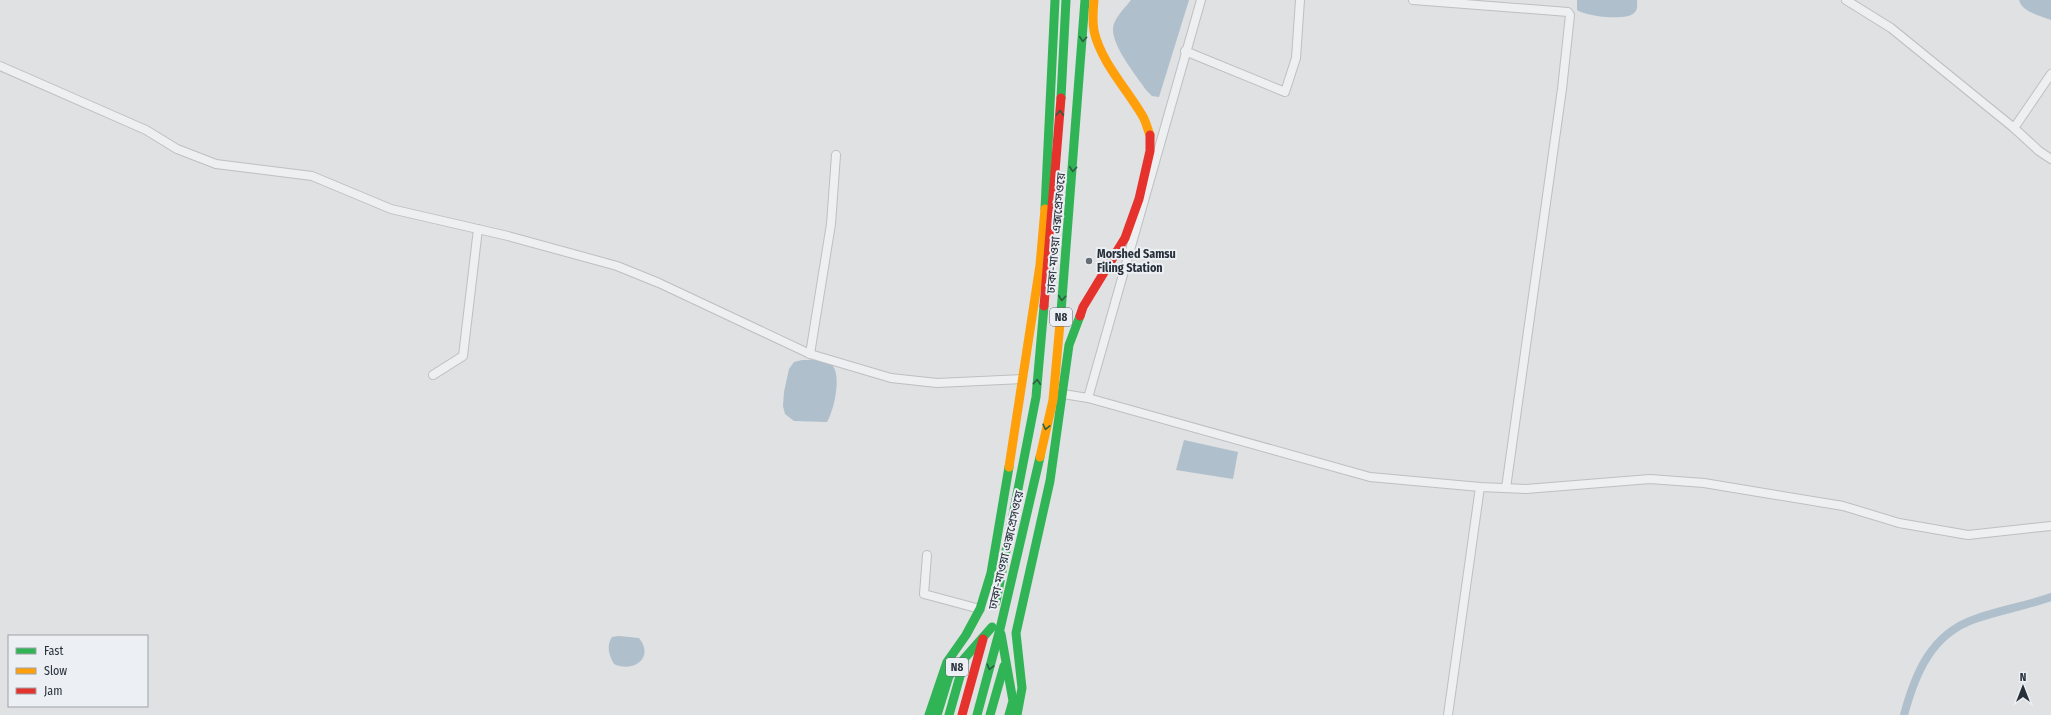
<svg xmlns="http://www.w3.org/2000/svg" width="2051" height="715" font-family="'Fira Sans Condensed','Noto Sans Bengali',sans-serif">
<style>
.water{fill:#afbfcc}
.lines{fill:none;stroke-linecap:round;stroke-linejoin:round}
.canal{stroke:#afbfcc;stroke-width:8}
.street-casing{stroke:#bdbfc1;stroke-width:10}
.street{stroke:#eeeff0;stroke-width:8}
.fast{stroke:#30b455;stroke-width:9}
.slow{stroke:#ff9f0a;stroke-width:9}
.jam{stroke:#e5322d;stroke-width:9}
.oneway{stroke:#2b5e43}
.poi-dot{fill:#686e75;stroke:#eceff3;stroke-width:1.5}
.labels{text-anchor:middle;stroke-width:4;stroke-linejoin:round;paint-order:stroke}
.shield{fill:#eceff3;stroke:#636972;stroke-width:1}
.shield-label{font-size:11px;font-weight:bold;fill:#28303a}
.street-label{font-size:12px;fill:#28303a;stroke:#eceff3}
.poi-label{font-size:12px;font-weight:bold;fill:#28303a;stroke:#eceff3;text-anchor:start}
</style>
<rect width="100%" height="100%" fill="#dfe1e3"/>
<!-- water -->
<g class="water">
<path d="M 1131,0 L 1189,0 L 1159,97 L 1152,96 L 1146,90 C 1136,75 1113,48 1113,29 C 1113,19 1125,8 1131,0 Z"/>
<path d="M 1577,0 L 1637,0 C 1637,4 1638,9 1635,12 C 1628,22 1585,16 1577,10 Z"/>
<path d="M 2019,0 L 2051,0 L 2051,20 C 2041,16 2022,12 2019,0 Z"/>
<path d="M 802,360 C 810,360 826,358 832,365 C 842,375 834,411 827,422 L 794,421 L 785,414 L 783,406 L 784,392 L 789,369 L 794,362 Z"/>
<path d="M 1184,440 L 1238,452 L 1233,479 L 1176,470 Z"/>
<path d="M 619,636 L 639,638 C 655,658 633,673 614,664 C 609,656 606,645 612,637 Z"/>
</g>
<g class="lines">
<!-- canal -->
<path class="canal" d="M 1904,715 C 1915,674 1931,634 1975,619 C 2000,610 2026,606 2051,597"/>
<!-- street casing -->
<g class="street-casing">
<g id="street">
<path d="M 1413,0 L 1568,12 L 1570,15 L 1562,89 L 1506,488"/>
<path d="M 1846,0 L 1891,28 L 2014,128 L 2039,151 L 2051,159"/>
<path d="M 1185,51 L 1285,92 L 1296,58 L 1300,0"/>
<path d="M 0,66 L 146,130 L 177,149 L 216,164 L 312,176 L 391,209 L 508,236 L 617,266 L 659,283 L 810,354 L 891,378 L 937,383 L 1022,379"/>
<path d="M 2014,128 L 2051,74"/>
<path d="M 810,354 L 831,224 L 836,155"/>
<path d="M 433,375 L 463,356 L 478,229"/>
<path d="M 1063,394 L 1088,398 L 1201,0"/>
<path d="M 1088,398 L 1370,477 L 1480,487 L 1526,489 L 1650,479 L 1704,483 L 1843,506 L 1899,523 L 1968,535 L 2051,526"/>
<path d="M 927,555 L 924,594 L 980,609"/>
<path d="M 1448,715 L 1480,487"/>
</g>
</g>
<!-- street -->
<use href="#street" class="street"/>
<!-- fast -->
<g class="fast">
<path d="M 1061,98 L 1066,0"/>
<path d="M 1045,209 L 1055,0"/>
<path d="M 1061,312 L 1085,0"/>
<path d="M 996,602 L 1036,397 L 1044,306"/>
<path d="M 1001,634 L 1013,701 L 1009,715"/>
<path d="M 929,715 L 947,662 L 966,635 L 980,609 L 991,573 L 1009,467"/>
<path d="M 937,715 L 949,676 L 992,627"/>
<path d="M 949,715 L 964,662"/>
<path d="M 977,715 L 1000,629 L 1040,457"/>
<path d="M 990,715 L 1004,666"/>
<path d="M 1017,715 L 1022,688 L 1016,633 L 1050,481 L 1069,345 L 1080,316"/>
</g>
<!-- slow -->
<g class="slow">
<path d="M 1094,0 C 1093,11 1092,20 1094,31 C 1101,62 1126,88 1142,115 C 1146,121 1147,128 1150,135"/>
<path d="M 1040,457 L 1053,400 L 1061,312"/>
<path d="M 1009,467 L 1040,265 L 1045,209"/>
</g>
<!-- jam -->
<g class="jam">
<path d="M 1044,306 L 1061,98"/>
<path d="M 1080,316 L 1083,307 L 1125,238 L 1139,199 L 1150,151 L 1150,135"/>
<path d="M 962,715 L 983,639"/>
</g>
</g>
<!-- one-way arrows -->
<defs><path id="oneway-chevron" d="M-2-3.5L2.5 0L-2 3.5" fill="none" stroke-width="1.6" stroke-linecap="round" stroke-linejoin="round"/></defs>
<g class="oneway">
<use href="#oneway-chevron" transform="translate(1083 39) rotate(94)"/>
<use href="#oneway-chevron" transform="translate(1060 113) rotate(-87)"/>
<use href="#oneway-chevron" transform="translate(1073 169) rotate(95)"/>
<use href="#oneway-chevron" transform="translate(1062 298) rotate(95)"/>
<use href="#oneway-chevron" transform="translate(1037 382) rotate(-85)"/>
<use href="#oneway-chevron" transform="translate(1046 427) rotate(103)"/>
<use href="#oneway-chevron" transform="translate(990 667) rotate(105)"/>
</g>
<!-- markers -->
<circle class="poi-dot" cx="1089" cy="261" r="4"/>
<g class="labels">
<!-- shield labels -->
<g class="shield">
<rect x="1050" y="308" width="22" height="18" rx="3"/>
<rect x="946" y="658" width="22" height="18" rx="3"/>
</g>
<g class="shield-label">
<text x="1061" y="321">N8</text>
<text x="957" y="671">N8</text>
</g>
<!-- street labels -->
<g class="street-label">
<text transform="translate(1056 233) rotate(-85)" y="4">ঢাকা-মাওয়া এক্সপ্রেসওয়ে</text>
<text transform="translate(1006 550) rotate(-77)" y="4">ঢাকা-মাওয়া এক্সপ্রেসওয়ে</text>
</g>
<!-- poi labels -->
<g class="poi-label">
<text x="1097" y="258">Morshed Samsu<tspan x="1097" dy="14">Filing Station</tspan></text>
</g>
</g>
<!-- legend -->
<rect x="8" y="635" width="140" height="72" fill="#eceff3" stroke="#9ea3a9"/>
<rect x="16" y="648" width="20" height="6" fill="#30b455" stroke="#9ea3a9"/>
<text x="44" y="655" font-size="12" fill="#28303a">Fast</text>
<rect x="16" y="668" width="20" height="6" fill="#ff9f0a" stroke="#9ea3a9"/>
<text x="44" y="675" font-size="12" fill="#28303a">Slow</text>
<rect x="16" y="688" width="20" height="6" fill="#e5322d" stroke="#9ea3a9"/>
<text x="44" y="695" font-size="12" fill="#28303a">Jam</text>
<!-- north arrow -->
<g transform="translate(2023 687)" stroke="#eceff3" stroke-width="3" paint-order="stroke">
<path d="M0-3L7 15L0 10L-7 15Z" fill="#28303a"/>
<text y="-6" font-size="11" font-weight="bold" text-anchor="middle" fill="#28303a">N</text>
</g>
</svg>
